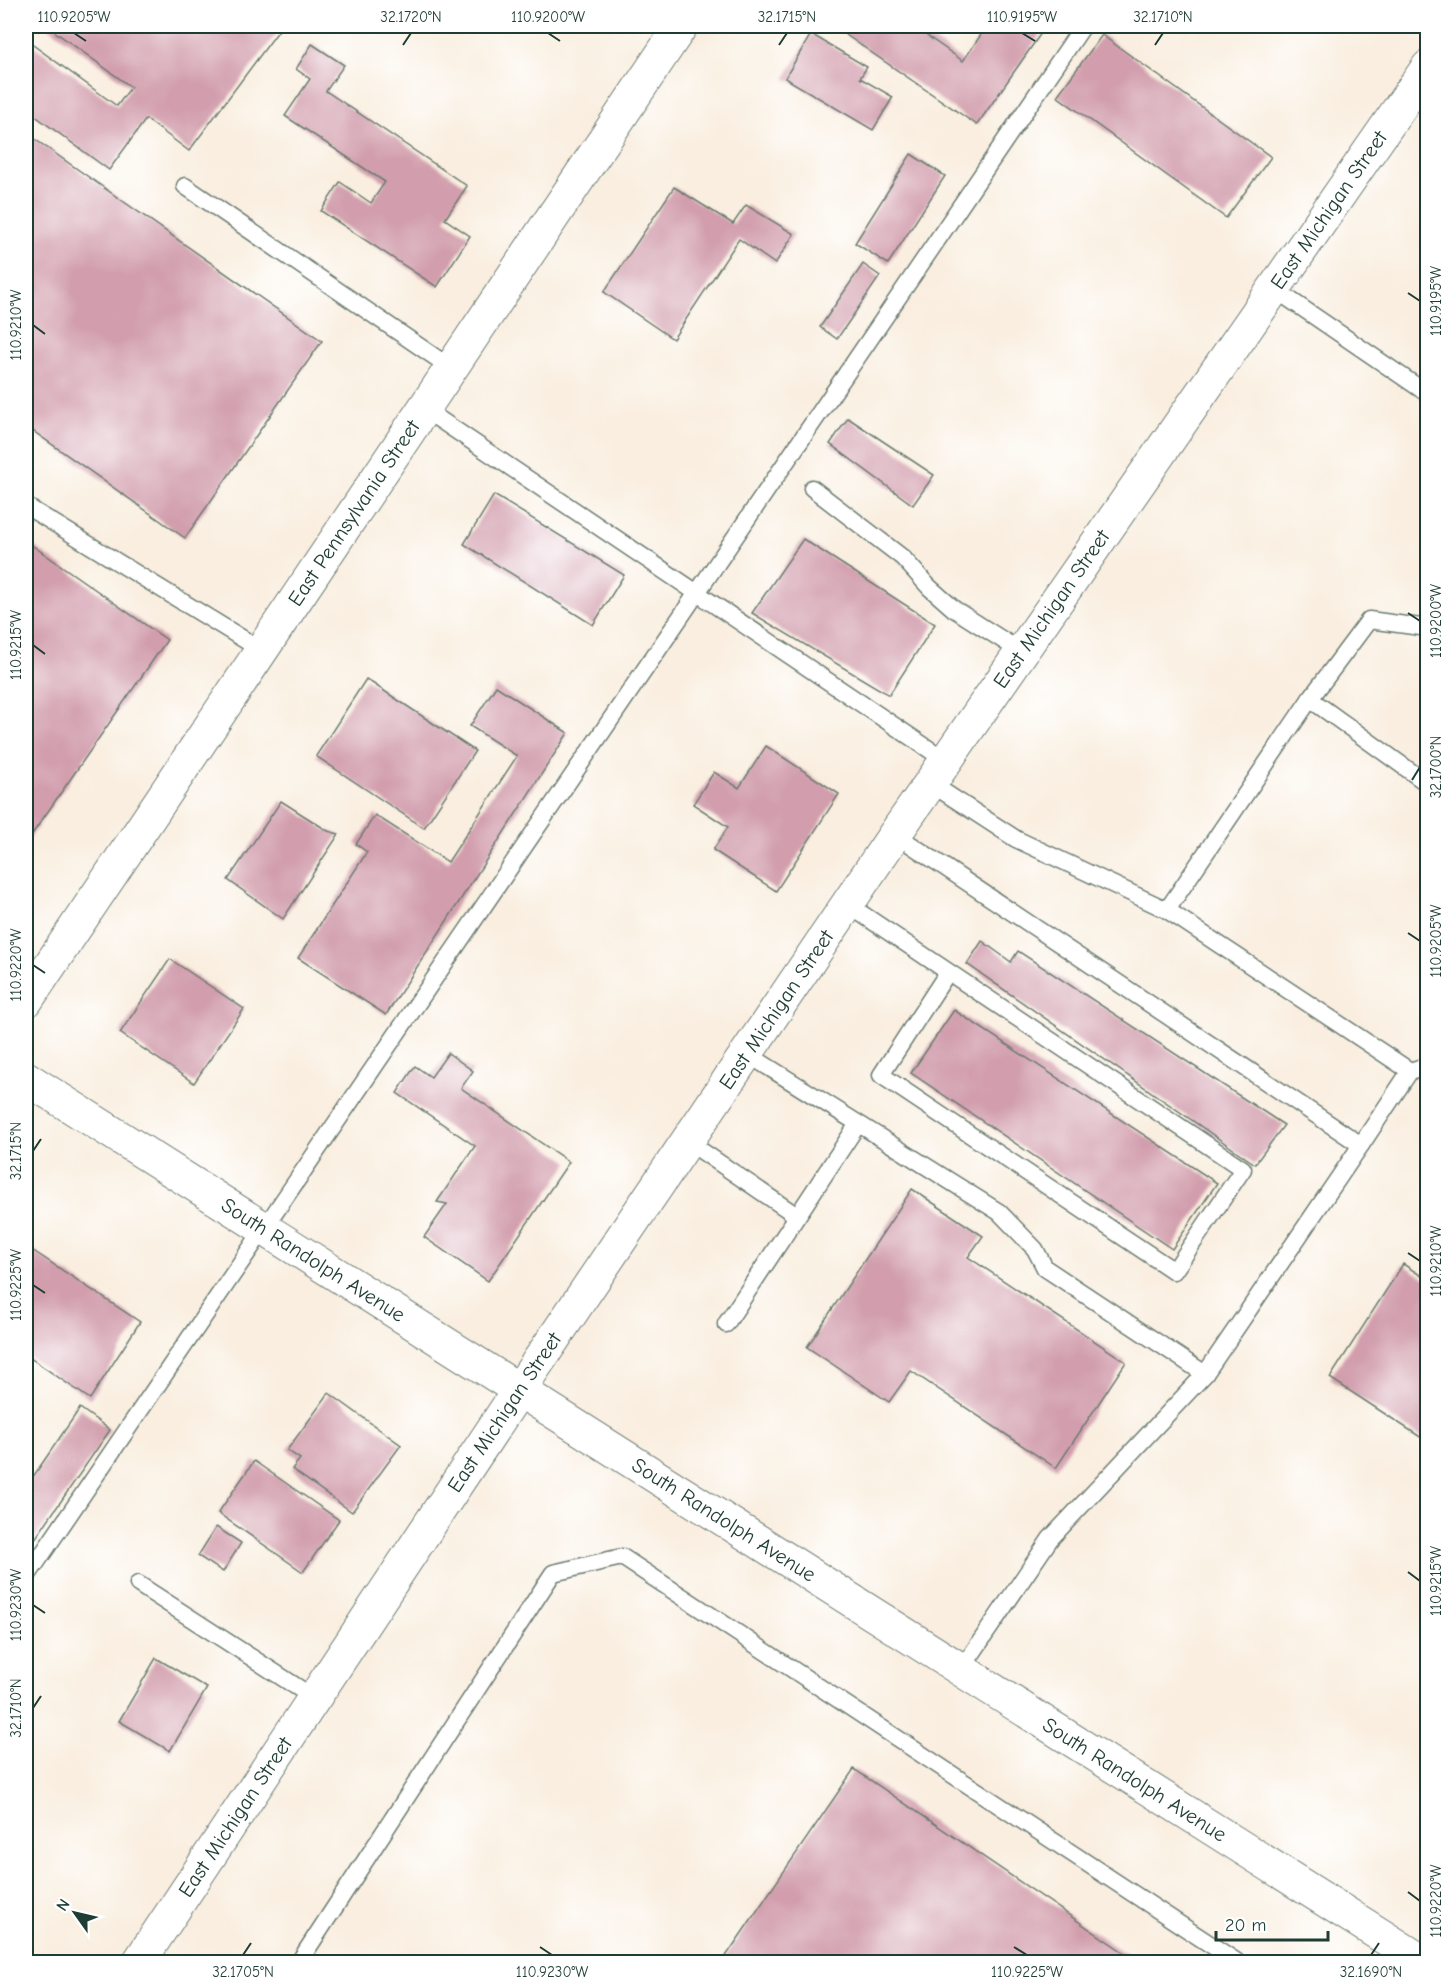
<svg xmlns="http://www.w3.org/2000/svg" width="1453" height="1988" font-family="'Comic Neue',sans-serif">
<style>
.building{fill:#d29ead}
.lines{fill:none;stroke-linecap:round;stroke-linejoin:round}
.service-casing{stroke:#6b7b70;stroke-width:19}
.minor-casing{stroke:#6b7b70;stroke-width:35}
.service{stroke:#fff;stroke-width:16}
.minor{stroke:#fff;stroke-width:33}
.ticks{fill:none;stroke:#1f3d34;stroke-width:2}
.labels{text-anchor:middle;stroke-width:4.5;stroke-linejoin:round;paint-order:stroke}
.street-label{font-size:21px;fill:#1f3d34;stroke:#fff}
.neatline{fill:none;stroke:#1f3d34;stroke-width:2}
.ticks-label{font-size:15px;text-anchor:middle;fill:#1f3d34}
</style>
<rect width="100%" height="100%" fill="#fff"/>
<filter id="ink" filterUnits="userSpaceOnUse"><feTurbulence type="fractalNoise" baseFrequency=".0167" numOctaves="2"/><feDisplacementMap in="SourceGraphic" scale="12" xChannelSelector="R" yChannelSelector="G"/><feConvolveMatrix kernelMatrix="1 2 1 2 8 2 1 2 1" color-interpolation-filters="sRGB"/></filter>
<filter id="wash" filterUnits="userSpaceOnUse"><feTurbulence type="fractalNoise" baseFrequency=".008" numOctaves="4" result="noise"/><feDisplacementMap in="SourceGraphic" scale="24" xChannelSelector="R" yChannelSelector="G"/><feGaussianBlur stdDeviation="1.35" result="paint"/><feColorMatrix in="noise" values="0 0 0 0 0 0 0 0 0 0 0 0 0 0 0 0 0 1.4 0 .05"/><feComposite in="paint" operator="in"/></filter>
<g filter="url(#wash)">
<rect width="100%" height="100%" fill="#f9eedf"/>
<g id="blocks">
<!-- building -->
<g class="building">
<path d="M 47,26 L 282,26 L 189,151 L 146,119 L 109,170 L 26,109 L 26,40 L 117,106 L 131,87 Z"/>
<path d="M 833,26 L 913,26 L 963,61 L 987,26 L 1046,26 L 977,125 Z"/>
<path d="M 811,34 L 867,67 L 860,78 L 893,97 L 873,130 L 785,78 Z"/>
<path d="M 1102,35 L 1271,157 L 1226,218 L 1057,96 Z"/>
<path d="M 312,44 L 344,65 L 326,91 L 467,186 L 445,219 L 470,236 L 437,287 L 321,211 L 340,182 L 371,203 L 385,182 L 285,116 L 310,79 L 296,69 Z"/>
<path d="M 26,133 L 322,341 L 185,538 L 26,426 Z"/>
<path d="M 911,154 L 945,176 L 888,264 L 855,243 Z"/>
<path d="M 674,187 L 733,224 L 746,205 L 794,234 L 775,264 L 739,239 L 673,339 L 604,292 Z"/>
<path d="M 863,264 L 880,276 L 837,339 L 820,327 Z"/>
<path d="M 848,418 L 934,475 L 913,505 L 830,444 Z"/>
<path d="M 494,495 L 624,575 L 593,625 L 464,544 Z"/>
<path d="M 803,539 L 935,624 L 889,695 L 752,613 Z"/>
<path d="M 26,541 L 167,640 L 26,843 Z"/>
<path d="M 366,679 L 475,751 L 424,828 L 316,756 Z"/>
<path d="M 496,686 L 568,733 L 386,1015 L 298,958 L 367,852 L 356,844 L 375,815 L 448,862 L 517,756 L 470,726 Z"/>
<path d="M 766,746 L 839,794 L 776,891 L 713,850 L 728,827 L 693,804 L 714,772 L 739,788 Z"/>
<path d="M 281,801 L 328,831 L 339,834 L 283,919 L 228,880 Z"/>
<path d="M 982,941 L 1011,962 L 1018,951 L 1284,1125 L 1255,1164 L 967,964 Z"/>
<path d="M 170,959 L 244,1009 L 194,1083 L 120,1033 Z"/>
<path d="M 954,1010 L 1217,1183 L 1172,1249 L 911,1073 Z"/>
<path d="M 448,1053 L 473,1071 L 461,1088 L 569,1162 L 488,1281 L 424,1237 L 447,1204 L 437,1202 L 475,1146 L 397,1093 L 415,1066 L 431,1077 Z"/>
<path d="M 912,1189 L 983,1236 L 968,1257 L 1126,1362 L 1056,1468 L 911,1371 L 889,1402 L 807,1347 Z"/>
<path d="M 26,1246 L 140,1322 L 90,1399 L 26,1355 Z"/>
<path d="M 1403,1264 L 1428,1280 L 1428,1442 L 1330,1378 Z"/>
<path d="M 329,1393 L 401,1445 L 352,1512 L 292,1469 L 300,1459 L 287,1450 Z"/>
<path d="M 80,1408 L 110,1430 L 26,1552 L 26,1487 Z"/>
<path d="M 254,1461 L 339,1520 L 303,1572 L 218,1513 Z"/>
<path d="M 216,1527 L 241,1543 L 223,1572 L 198,1556 Z"/>
<path d="M 156,1658 L 207,1688 L 170,1751 L 119,1721 Z"/>
<path d="M 854,1769 L 1138,1962 L 722,1962 Z"/>
</g>
</g>
</g>
<g filter="url(#ink)">
<use href="#blocks" fill-opacity="0" stroke="#6b7b70" stroke-width="1.5"/>
<g class="lines">
<!-- service casing -->
<g class="service-casing">
<g id="service">
<path d="M 185,186 L 451,368"/>
<path d="M 1273,288 L 1428,394"/>
<path d="M 424,409 L 945,760"/>
<path d="M 812,488 L 903,558 L 929,587 L 954,609 L 1020,651"/>
<path d="M 26,506 L 261,650"/>
<path d="M 1310,699 L 1428,784"/>
<path d="M 930,783 L 1016,839 L 1167,910 L 1410,1071 L 1428,1065"/>
<path d="M 895,834 L 1361,1145 L 1205,1374"/>
<path d="M 847,904 L 1243,1169 L 1174,1271 L 881,1075 L 948,972"/>
<path d="M 1167,910 L 1310,699 L 1369,620 L 1428,628"/>
<path d="M 746,1053 L 999,1212 L 1035,1249 L 1045,1268 L 1205,1374 L 1050,1539 L 961,1670"/>
<path d="M 687,1141 L 797,1216"/>
<path d="M 1361,1145 L 1410,1071"/>
<path d="M 726,1324 L 858,1124"/>
<path d="M 26,1578 L 1083,26"/>
<path d="M 138,1584 L 314,1698"/>
<path d="M 299,1962 L 553,1573 L 622,1557 L 1237,1962"/>
</g>
</g>
<!-- minor casing -->
<g class="minor-casing">
<g id="minor">
<path id="s1" d="M 26,1001 L 681,26"/>
<path id="s2" d="M 26,1078 L 1423,1962"/>
<path id="s3" d="M 139,1962 L 519,1390 L 895,834 L 1428,67"/>
</g>
</g>
<!-- service -->
<use href="#service" class="service"/>
<!-- minor -->
<use href="#minor" class="minor"/>
</g>
</g>
<!-- ticks -->
<path class="ticks" d="M 74,33 L 86,41M 548,33 L 560,41M 1022,33 L 1035,41M 403,45 L 411,33M 779,45 L 787,33M 1155,45 L 1163,33M 1408,293 L 1420,301M 33,325 L 45,334M 1408,613 L 1420,621M 33,645 L 45,654M 1412,780 L 1420,767M 1408,933 L 1420,941M 33,965 L 45,973M 33,1151 L 41,1139M 1408,1253 L 1420,1261M 33,1285 L 45,1293M 1408,1572 L 1420,1581M 33,1605 L 45,1613M 33,1708 L 41,1696M 1408,1892 L 1420,1901M 540,1947 L 552,1955M 1014,1947 L 1027,1955M 243,1955 L 251,1943M 1371,1955 L 1379,1943"/>
<g class="labels">
<!-- street labels -->
<g class="street-label">
<text dy="7" stroke="none"><textPath href="#s3" startOffset="2118">East Michigan Street</textPath></text>
<text dy="7" stroke="none"><textPath href="#s1" startOffset="588">East Pennsylvania Street</textPath></text>
<text dy="7" stroke="none"><textPath href="#s3" startOffset="1632">East Michigan Street</textPath></text>
<text dy="7" stroke="none"><textPath href="#s3" startOffset="1146">East Michigan Street</textPath></text>
<text dy="7" stroke="none"><textPath href="#s2" startOffset="340">South Randolph Avenue</textPath></text>
<text dy="7" stroke="none"><textPath href="#s3" startOffset="660">East Michigan Street</textPath></text>
<text dy="7" stroke="none"><textPath href="#s2" startOffset="826">South Randolph Avenue</textPath></text>
<text dy="7" stroke="none"><textPath href="#s2" startOffset="1312">South Randolph Avenue</textPath></text>
<text dy="7" stroke="none"><textPath href="#s3" startOffset="174">East Michigan Street</textPath></text>
</g>
</g>
<!-- margin -->
<rect width="1453" height="1988" fill="none" stroke="#fff" stroke-width="66"/>
<!-- north arrow -->
<g transform="translate(75 1913) rotate(304)" stroke="#ffffff" stroke-width="4.5" paint-order="stroke">
<path d="M0-4.5L10 22L0 15L-10 22Z" fill="#1f3d34"/>
<text y="-9" font-size="16" font-weight="bold" text-anchor="middle" fill="#1f3d34">N</text>
</g>
<!-- scale -->
<path d="M1216 1931v9h112v-9" fill="none" stroke="#1f3d34" stroke-width="3"/>
<text x="1225" y="1931" font-size="18" fill="#1f3d34" stroke="#ffffff" stroke-width="4.5" paint-order="stroke">20 m</text>
<rect x="33" y="33" width="1387" height="1922" class="neatline"/>
<g class="ticks-label">
<text x="74" y="22">110.9205°W</text>
<text x="411" y="22">32.1720°N</text>
<text x="548" y="22">110.9200°W</text>
<text x="787" y="22">32.1715°N</text>
<text x="1022" y="22">110.9195°W</text>
<text x="1163" y="22">32.1710°N</text>
<text transform="translate(1436 301) rotate(-90)" y="5">110.9195°W</text>
<text transform="translate(16 325) rotate(-90)" y="5">110.9210°W</text>
<text transform="translate(1436 621) rotate(-90)" y="5">110.9200°W</text>
<text transform="translate(16 645) rotate(-90)" y="5">110.9215°W</text>
<text transform="translate(1436 767) rotate(-90)" y="5">32.1700°N</text>
<text transform="translate(1436 941) rotate(-90)" y="5">110.9205°W</text>
<text transform="translate(16 965) rotate(-90)" y="5">110.9220°W</text>
<text transform="translate(16 1151) rotate(-90)" y="5">32.1715°N</text>
<text transform="translate(1436 1261) rotate(-90)" y="5">110.9210°W</text>
<text transform="translate(16 1285) rotate(-90)" y="5">110.9225°W</text>
<text transform="translate(1436 1581) rotate(-90)" y="5">110.9215°W</text>
<text transform="translate(16 1605) rotate(-90)" y="5">110.9230°W</text>
<text transform="translate(16 1708) rotate(-90)" y="5">32.1710°N</text>
<text transform="translate(1436 1901) rotate(-90)" y="5">110.9220°W</text>
<text x="243" y="1977">32.1705°N</text>
<text x="552" y="1977">110.9230°W</text>
<text x="1027" y="1977">110.9225°W</text>
<text x="1371" y="1977">32.1690°N</text>
</g>
</svg>
